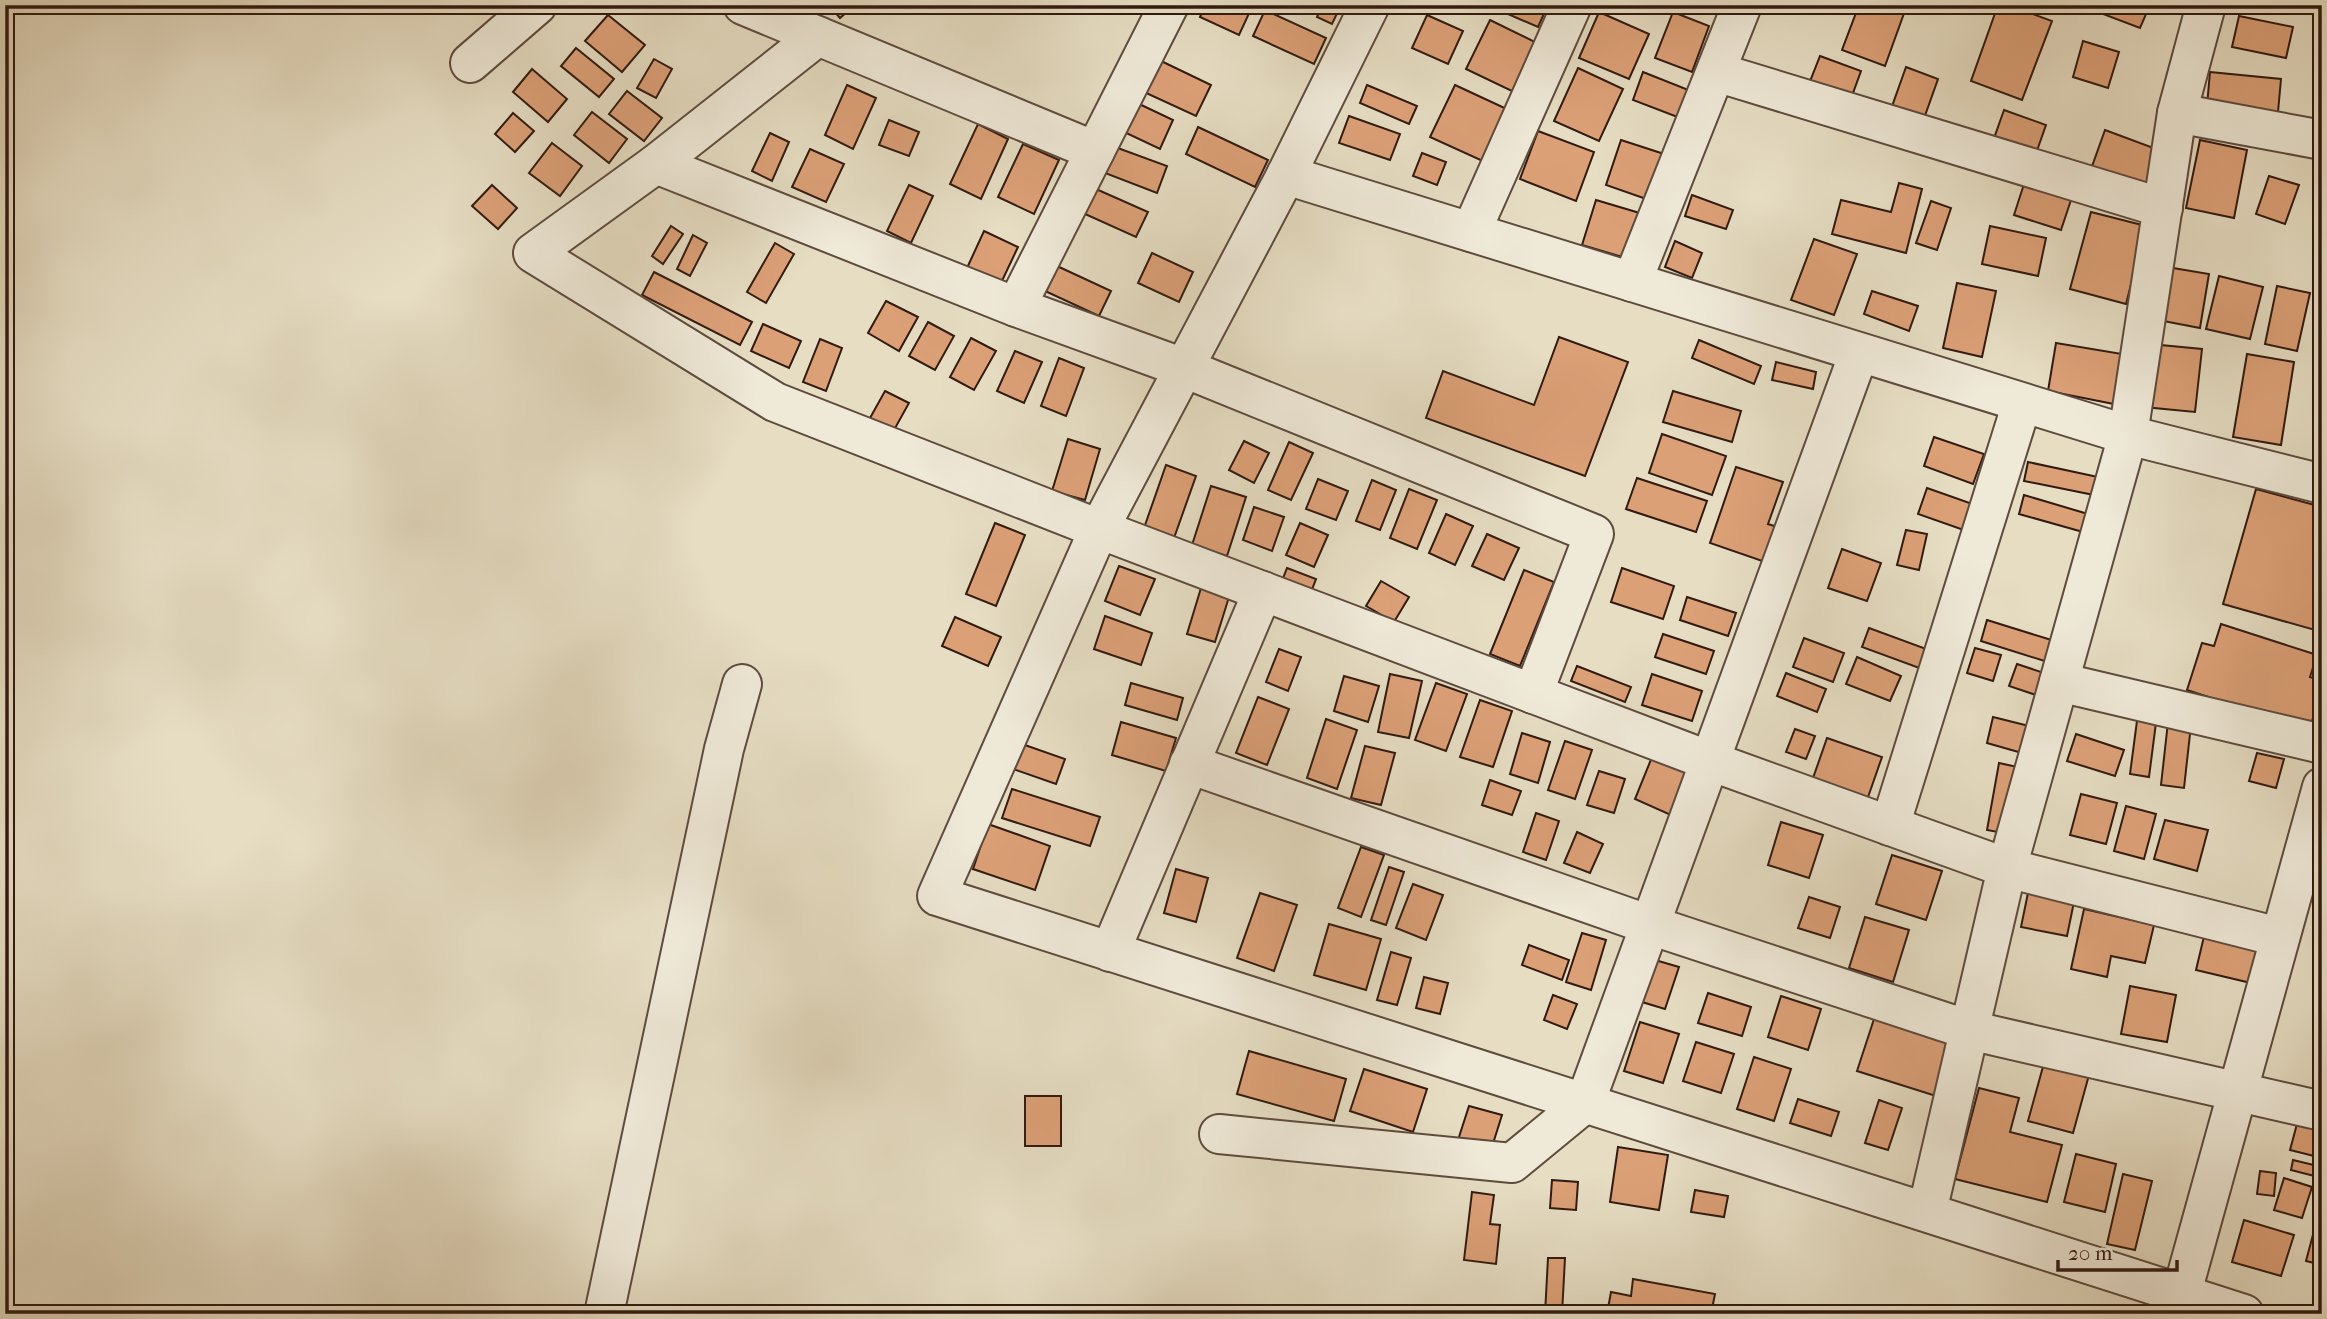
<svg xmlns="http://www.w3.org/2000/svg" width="2327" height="1319" font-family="'IM FELL French Canon',serif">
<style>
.building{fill:#dca077;stroke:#311a11;stroke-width:2}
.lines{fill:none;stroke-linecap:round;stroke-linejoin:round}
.minor-casing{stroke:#5e4b3e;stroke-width:42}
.minor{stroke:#efe9d8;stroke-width:38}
</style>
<rect width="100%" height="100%" fill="#e6ddc3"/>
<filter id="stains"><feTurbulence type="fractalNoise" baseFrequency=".00286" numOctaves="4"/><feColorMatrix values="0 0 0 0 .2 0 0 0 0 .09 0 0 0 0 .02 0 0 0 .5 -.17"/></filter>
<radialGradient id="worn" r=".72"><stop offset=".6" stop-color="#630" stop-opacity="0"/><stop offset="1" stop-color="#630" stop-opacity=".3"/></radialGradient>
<!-- building -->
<g class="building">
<path d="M 829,5 L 855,5 L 840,18 Z"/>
<path d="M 1205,5 L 1248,5 L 1252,7 L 1239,35 L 1200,17 Z"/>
<path d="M 1322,5 L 1341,5 L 1332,24 L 1317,17 Z"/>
<path d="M 1495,5 L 1548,5 L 1538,27 L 1494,8 Z"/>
<path d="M 1642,5 L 1662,5 L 1658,13 Z"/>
<path d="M 1859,5 L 1907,5 L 1885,66 L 1842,50 Z"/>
<path d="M 1998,5 L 2030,5 L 2027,12 L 2052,21 L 2022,100 L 1971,81 Z"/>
<path d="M 2107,5 L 2150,5 L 2140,28 L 2103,14 Z"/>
<path d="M 1265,10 L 1326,38 L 1314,64 L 1253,36 Z"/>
<path d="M 1599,12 L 1649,34 L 1629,79 L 1579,58 Z"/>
<path d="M 1673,12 L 1709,26 L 1692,72 L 1655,58 Z"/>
<path d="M 608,15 L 645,45 L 622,72 L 585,41 Z"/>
<path d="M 1427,15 L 1463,31 L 1448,64 L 1412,48 Z"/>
<path d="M 2239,16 L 2293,27 L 2286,58 L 2232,47 Z"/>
<path d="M 1490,20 L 1541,45 L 1518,94 L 1466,69 Z"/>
<path d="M 2083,41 L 2119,52 L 2108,88 L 2073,77 Z"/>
<path d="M 576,48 L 614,79 L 599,97 L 561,66 Z"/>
<path d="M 1820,56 L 1861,71 L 1849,104 L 1807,89 Z"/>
<path d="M 654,59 L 672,69 L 656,98 L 637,88 Z"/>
<path d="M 1159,60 L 1211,85 L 1196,116 L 1144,92 Z"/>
<path d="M 1906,67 L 1938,79 L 1922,124 L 1890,112 Z"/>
<path d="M 1578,68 L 1623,89 L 1599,141 L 1554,121 Z"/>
<path d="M 532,69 L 567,99 L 548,122 L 513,92 Z"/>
<path d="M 1643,72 L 1691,91 L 1680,118 L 1633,100 Z"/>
<path d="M 2210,72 L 2281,79 L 2278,112 L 2207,106 Z"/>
<path d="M 847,85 L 876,98 L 853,149 L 825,135 Z"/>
<path d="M 1367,85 L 1417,106 L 1409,124 L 1360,103 Z"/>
<path d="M 1455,85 L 1511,111 L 1487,163 L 1430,137 Z"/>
<path d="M 627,91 L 662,118 L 644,141 L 609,114 Z"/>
<path d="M 1135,102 L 1173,120 L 1160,149 L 1122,131 Z"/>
<path d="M 2004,110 L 2046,125 L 2034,159 L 1992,144 Z"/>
<path d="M 592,112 L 627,139 L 609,163 L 574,135 Z"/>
<path d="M 513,113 L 534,131 L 515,152 L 495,134 Z"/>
<path d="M 1349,116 L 1400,134 L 1390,160 L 1339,143 Z"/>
<path d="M 889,120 L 919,132 L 909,156 L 879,145 Z"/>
<path d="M 978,124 L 1008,139 L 981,199 L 950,184 Z"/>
<path d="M 1198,127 L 1268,160 L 1255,187 L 1186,154 Z"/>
<path d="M 2105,130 L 2159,150 L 2144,191 L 2090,172 Z"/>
<path d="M 1538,131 L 1594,152 L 1576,201 L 1520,179 Z"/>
<path d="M 770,133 L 789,142 L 772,181 L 752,171 Z"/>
<path d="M 1621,140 L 1664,154 L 1649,200 L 1606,185 Z"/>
<path d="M 2200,140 L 2247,150 L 2234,218 L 2186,208 Z"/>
<path d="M 552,143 L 582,166 L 560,196 L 529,173 Z"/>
<path d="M 1023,144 L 1059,160 L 1034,214 L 998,197 Z"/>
<path d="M 1115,147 L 1167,166 L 1157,193 L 1105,173 Z"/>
<path d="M 810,149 L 844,164 L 826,202 L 792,187 Z"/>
<path d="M 1422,153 L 1446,162 L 1437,185 L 1413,176 Z"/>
<path d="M 2269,176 L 2299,185 L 2285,224 L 2256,214 Z"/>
<path d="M 1899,183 L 1922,189 L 1906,253 L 1832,234 L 1841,200 L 1891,212 Z"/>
<path d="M 2024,184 L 2071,200 L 2061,230 L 2014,215 Z"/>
<path d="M 492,185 L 517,208 L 498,229 L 472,206 Z"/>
<path d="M 909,185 L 933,196 L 911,243 L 887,231 Z"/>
<path d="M 1096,189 L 1148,212 L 1136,237 L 1085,214 Z"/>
<path d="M 1692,195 L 1733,210 L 1726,229 L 1685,216 Z"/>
<path d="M 1596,200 L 1643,214 L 1629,259 L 1582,245 Z"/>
<path d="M 1931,201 L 1951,208 L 1937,250 L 1916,243 Z"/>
<path d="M 2091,212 L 2146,226 L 2126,304 L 2070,289 Z"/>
<path d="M 671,226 L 683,234 L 663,264 L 652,256 Z"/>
<path d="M 1990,226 L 2046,238 L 2038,276 L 1982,264 Z"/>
<path d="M 984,231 L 1018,247 L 1001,283 L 967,268 Z"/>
<path d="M 693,235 L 707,243 L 690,276 L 677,269 Z"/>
<path d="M 1814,239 L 1857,254 L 1834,315 L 1791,300 Z"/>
<path d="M 1675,241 L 1702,253 L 1692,278 L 1665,267 Z"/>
<path d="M 775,243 L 794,254 L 766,303 L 747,292 Z"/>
<path d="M 1152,253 L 1193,272 L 1179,302 L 1138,283 Z"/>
<path d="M 1057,266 L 1111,291 L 1099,316 L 1045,291 Z"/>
<path d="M 2167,267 L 2209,274 L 2200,328 L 2158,320 Z"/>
<path d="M 654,272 L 752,322 L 740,345 L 642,295 Z"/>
<path d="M 2219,276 L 2263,287 L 2250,339 L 2206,329 Z"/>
<path d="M 1957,283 L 1996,291 L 1982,357 L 1943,348 Z"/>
<path d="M 2277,286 L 2310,293 L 2297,351 L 2265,344 Z"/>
<path d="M 1872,291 L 1918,306 L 1909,331 L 1864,314 Z"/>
<path d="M 886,301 L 918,317 L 899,351 L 868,333 Z"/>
<path d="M 928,322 L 954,336 L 935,370 L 909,356 Z"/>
<path d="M 763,324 L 801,341 L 789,368 L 751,351 Z"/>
<path d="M 1559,337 L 1628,362 L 1585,476 L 1426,418 L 1443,371 L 1534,405 Z"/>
<path d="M 971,338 L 996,351 L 974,390 L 950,377 Z"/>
<path d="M 820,339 L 842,348 L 826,391 L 803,382 Z"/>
<path d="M 1699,340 L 1761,366 L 1754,384 L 1692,358 Z"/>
<path d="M 2056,343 L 2128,355 L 2119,405 L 2048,391 Z"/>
<path d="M 2150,344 L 2202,349 L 2195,412 L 2144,407 Z"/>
<path d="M 1015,351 L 1042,362 L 1024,403 L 997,391 Z"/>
<path d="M 2247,354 L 2294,362 L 2281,445 L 2233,437 Z"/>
<path d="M 1059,358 L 1084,368 L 1066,416 L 1041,406 Z"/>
<path d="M 1776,362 L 1816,372 L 1813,389 L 1772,380 Z"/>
<path d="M 885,391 L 909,403 L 894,430 L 870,418 Z"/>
<path d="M 1673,391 L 1741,411 L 1732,442 L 1663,422 Z"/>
<path d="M 1662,434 L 1726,456 L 1712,495 L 1649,473 Z"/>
<path d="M 1934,437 L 1984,454 L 1973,484 L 1924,466 Z"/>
<path d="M 1068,439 L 1100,449 L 1085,500 L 1052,491 Z"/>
<path d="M 1244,441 L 1269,453 L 1254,483 L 1229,470 Z"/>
<path d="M 1289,442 L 1313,453 L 1291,500 L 1268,490 Z"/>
<path d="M 2028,462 L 2098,477 L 2094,495 L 2024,481 Z"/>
<path d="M 1166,465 L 1196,476 L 1174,538 L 1144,528 Z"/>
<path d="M 1736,467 L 1783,482 L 1768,524 L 1781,528 L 1768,563 L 1710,543 Z"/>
<path d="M 1637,478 L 1707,501 L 1696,532 L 1626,509 Z"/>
<path d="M 1318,479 L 1348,491 L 1336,520 L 1306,509 Z"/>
<path d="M 1372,480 L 1396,490 L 1380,530 L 1356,521 Z"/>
<path d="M 1211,486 L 1246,497 L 1227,556 L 1192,545 Z"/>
<path d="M 1927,488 L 1984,508 L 1975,534 L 1918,514 Z"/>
<path d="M 1409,489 L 1437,500 L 1417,549 L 1390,538 Z"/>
<path d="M 2256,489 L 2322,507 L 2322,632 L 2223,604 Z"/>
<path d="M 2024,495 L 2088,514 L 2083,532 L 2019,514 Z"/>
<path d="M 1254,507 L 1284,517 L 1272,551 L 1243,540 Z"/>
<path d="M 1446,514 L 1473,526 L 1455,565 L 1429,553 Z"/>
<path d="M 995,523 L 1025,535 L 996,606 L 966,594 Z"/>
<path d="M 1300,523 L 1328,535 L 1314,567 L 1286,555 Z"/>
<path d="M 1906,530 L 1927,534 L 1919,570 L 1897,565 Z"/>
<path d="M 1487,534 L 1519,548 L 1504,580 L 1472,566 Z"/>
<path d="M 1842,549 L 1881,563 L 1867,601 L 1828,588 Z"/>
<path d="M 1119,566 L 1155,579 L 1140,615 L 1105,601 Z"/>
<path d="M 1287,568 L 1316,579 L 1311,592 L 1282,581 Z"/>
<path d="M 1622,568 L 1674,586 L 1663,619 L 1611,602 Z"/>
<path d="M 1524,570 L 1554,582 L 1520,666 L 1490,654 Z"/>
<path d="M 1381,581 L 1409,597 L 1394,622 L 1366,606 Z"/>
<path d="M 1201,588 L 1229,597 L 1215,642 L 1187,634 Z"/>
<path d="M 1687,597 L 1736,613 L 1728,636 L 1680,620 Z"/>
<path d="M 1105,616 L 1152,633 L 1141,665 L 1094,649 Z"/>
<path d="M 955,617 L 1001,637 L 988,666 L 942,646 Z"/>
<path d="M 1987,620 L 2061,643 L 2054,664 L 1981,641 Z"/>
<path d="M 2221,624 L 2317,655 L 2310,677 L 2322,681 L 2322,691 L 2309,730 L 2187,690 L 2202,643 L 2214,646 Z"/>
<path d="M 1869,628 L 1929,650 L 1922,669 L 1862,647 Z"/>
<path d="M 1663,634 L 1714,651 L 1706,674 L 1655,657 Z"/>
<path d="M 1804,638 L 1844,653 L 1833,682 L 1793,667 Z"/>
<path d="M 1975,648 L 2001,655 L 1993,681 L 1967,673 Z"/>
<path d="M 1279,649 L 1301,657 L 1288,691 L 1266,682 Z"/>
<path d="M 1857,657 L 1901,676 L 1890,701 L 1846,684 Z"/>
<path d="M 2017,664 L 2044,673 L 2036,695 L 2009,686 Z"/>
<path d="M 1577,666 L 1631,687 L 1625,702 L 1571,681 Z"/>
<path d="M 1786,673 L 1826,689 L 1817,712 L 1777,696 Z"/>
<path d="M 1390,674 L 1422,681 L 1409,738 L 1378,732 Z"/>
<path d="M 1652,674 L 1702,691 L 1692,721 L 1642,705 Z"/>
<path d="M 1344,676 L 1379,686 L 1368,722 L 1334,711 Z"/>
<path d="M 1131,683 L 1183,698 L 1177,720 L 1125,705 Z"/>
<path d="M 1436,683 L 1467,694 L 1446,751 L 1415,740 Z"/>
<path d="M 1258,697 L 1289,709 L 1267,765 L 1236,753 Z"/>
<path d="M 1480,700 L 1512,711 L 1493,767 L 1460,757 Z"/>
<path d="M 2138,713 L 2157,715 L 2149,777 L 2130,774 Z"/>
<path d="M 1993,717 L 2029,726 L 2022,753 L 1987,743 Z"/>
<path d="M 1326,719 L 1357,730 L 1337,789 L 1307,778 Z"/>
<path d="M 1121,722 L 1176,738 L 1166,771 L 1112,755 Z"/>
<path d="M 2168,722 L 2191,725 L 2184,788 L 2161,785 Z"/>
<path d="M 1795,729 L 1815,736 L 1806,759 L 1786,752 Z"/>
<path d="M 1522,733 L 1550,742 L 1538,783 L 1510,774 Z"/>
<path d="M 2076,734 L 2124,750 L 2115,776 L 2067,761 Z"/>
<path d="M 1827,738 L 1882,757 L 1867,800 L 1812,781 Z"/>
<path d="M 1565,741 L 1592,750 L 1575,799 L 1548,790 Z"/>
<path d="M 1022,744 L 1065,759 L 1056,784 L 1013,769 Z"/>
<path d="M 1365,746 L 1395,753 L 1381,805 L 1351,798 Z"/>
<path d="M 2257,753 L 2284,759 L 2276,788 L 2249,781 Z"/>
<path d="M 1652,757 L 1691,773 L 1673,816 L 1635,799 Z"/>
<path d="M 1999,763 L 2022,768 L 2009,834 L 1987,830 Z"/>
<path d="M 1599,771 L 1625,779 L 1614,813 L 1587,805 Z"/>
<path d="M 1490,780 L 1521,791 L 1512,815 L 1482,805 Z"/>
<path d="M 1012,789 L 1100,817 L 1090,846 L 1002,818 Z"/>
<path d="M 2081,794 L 2117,803 L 2106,844 L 2070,835 Z"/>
<path d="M 2126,806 L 2156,814 L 2144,859 L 2114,851 Z"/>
<path d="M 1536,813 L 1559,821 L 1546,860 L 1523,852 Z"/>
<path d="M 2165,820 L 2208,830 L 2197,871 L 2154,859 Z"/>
<path d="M 1781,822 L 1823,835 L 1809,878 L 1768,865 Z"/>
<path d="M 988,824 L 1050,846 L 1035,890 L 973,869 Z"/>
<path d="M 1577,832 L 1603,844 L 1590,873 L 1564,863 Z"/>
<path d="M 1361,847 L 1384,855 L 1361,917 L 1338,908 Z"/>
<path d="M 1892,855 L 1942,871 L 1926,920 L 1876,904 Z"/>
<path d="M 1389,867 L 1404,872 L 1386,925 L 1371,920 Z"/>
<path d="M 1176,869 L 1208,878 L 1196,922 L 1164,913 Z"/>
<path d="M 1413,884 L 1443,895 L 1426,940 L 1396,928 Z"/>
<path d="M 2029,888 L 2075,897 L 2067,936 L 2021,927 Z"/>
<path d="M 1260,893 L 1297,905 L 1274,971 L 1237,958 Z"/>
<path d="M 1809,897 L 1840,907 L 1830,938 L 1798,928 Z"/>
<path d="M 2084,909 L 2154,925 L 2145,963 L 2111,956 L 2107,977 L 2071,969 Z"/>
<path d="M 1865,917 L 1909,930 L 1893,982 L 1849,968 Z"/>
<path d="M 1329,924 L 1381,939 L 1366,990 L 1314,975 Z"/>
<path d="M 2206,928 L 2262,942 L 2251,983 L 2196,970 Z"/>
<path d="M 1582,933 L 1606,940 L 1591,990 L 1566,982 Z"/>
<path d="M 1529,945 L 1569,960 L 1562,980 L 1522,965 Z"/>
<path d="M 1391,952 L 1411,958 L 1397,1005 L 1377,1000 Z"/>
<path d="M 1655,960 L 1679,967 L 1665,1009 L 1642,1002 Z"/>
<path d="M 1424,977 L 1448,983 L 1440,1014 L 1416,1008 Z"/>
<path d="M 2130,986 L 2176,995 L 2167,1042 L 2121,1034 Z"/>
<path d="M 1708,993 L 1751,1007 L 1742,1036 L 1698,1023 Z"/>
<path d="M 1553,995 L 1577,1004 L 1567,1029 L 1544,1020 Z"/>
<path d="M 1781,996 L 1821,1009 L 1808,1050 L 1768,1037 Z"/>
<path d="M 1874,1019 L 1952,1044 L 1936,1096 L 1857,1071 Z"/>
<path d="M 1640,1022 L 1679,1034 L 1663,1083 L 1624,1071 Z"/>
<path d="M 1696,1042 L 1734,1054 L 1721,1093 L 1683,1081 Z"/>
<path d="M 1249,1051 L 1346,1079 L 1334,1121 L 1237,1094 Z"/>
<path d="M 1754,1057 L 1791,1069 L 1774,1121 L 1737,1109 Z"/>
<path d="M 2044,1063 L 2089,1075 L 2073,1133 L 2028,1121 Z"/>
<path d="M 1364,1069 L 1427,1089 L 1413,1132 L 1350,1111 Z"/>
<path d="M 1979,1088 L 2019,1098 L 2010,1132 L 2062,1145 L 2047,1202 L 1955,1179 Z"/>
<rect x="1025" y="1096" width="36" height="50"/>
<path d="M 1798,1099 L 1839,1112 L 1831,1136 L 1790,1123 Z"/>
<path d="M 1879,1100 L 1902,1108 L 1888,1150 L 1865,1143 Z"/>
<path d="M 1469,1106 L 1502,1115 L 1491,1150 L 1458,1140 Z"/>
<path d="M 2297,1124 L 2322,1131 L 2322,1158 L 2290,1150 Z"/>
<path d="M 1618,1147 L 1668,1155 L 1659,1210 L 1610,1202 Z"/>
<path d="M 2076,1154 L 2116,1164 L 2105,1212 L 2064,1202 Z"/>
<path d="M 2293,1160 L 2322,1167 L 2322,1178 L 2291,1170 Z"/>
<path d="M 2260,1171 L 2276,1173 L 2274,1196 L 2257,1194 Z"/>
<path d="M 2123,1174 L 2152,1181 L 2135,1250 L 2107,1244 Z"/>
<path d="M 2284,1178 L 2312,1187 L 2302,1218 L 2274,1210 Z"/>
<path d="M 1552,1180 L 1578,1182 L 1576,1210 L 1550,1208 Z"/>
<path d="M 1695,1190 L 1728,1196 L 1724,1217 L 1691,1212 Z"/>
<path d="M 1472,1192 L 1494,1195 L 1490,1224 L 1500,1225 L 1496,1264 L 1464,1260 Z"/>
<path d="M 2319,1212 L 2322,1213 L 2322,1265 L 2306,1261 Z"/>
<path d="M 2244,1220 L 2294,1235 L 2281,1276 L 2232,1262 Z"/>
<path d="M 1548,1258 L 1565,1258 L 1562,1314 L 1545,1314 Z"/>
<path d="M 1633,1279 L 1715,1294 L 1711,1314 L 1607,1314 L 1611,1292 L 1631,1296 Z"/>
</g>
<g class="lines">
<!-- minor casing -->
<g class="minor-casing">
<g id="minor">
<path d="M 743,5 L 1095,151"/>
<path d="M 1370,5 L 1286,175 L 1099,529 L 937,896 L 2244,1314"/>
<path d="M 2206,5 L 2177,113 L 2128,435 L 2007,868 L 2279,937"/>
<path d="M 818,36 L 656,164 L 533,253 L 775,402 L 1099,529 L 1710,761 L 2007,868 L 1927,1212"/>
<path d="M 470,63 L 537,5"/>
<path d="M 1716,72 L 2163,208"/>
<path d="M 2177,113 L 2322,140"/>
<path d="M 656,164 L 1016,307 L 1184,368 L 1594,534 L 1533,694"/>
<path d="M 1286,175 L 2128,435 L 2322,484"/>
<path d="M 1471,232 L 1572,5"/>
<path d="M 1632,282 L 1742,5"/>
<path d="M 1016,307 L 1169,5"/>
<path d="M 2059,682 L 2322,744"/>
<path d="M 1189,764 L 1650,925 L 1969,1030 L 2322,1111"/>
<path d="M 1890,826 L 2022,403"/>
<path d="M 1110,952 L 1263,591"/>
<path d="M 1219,1134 L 1512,1163 L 1585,1103 L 1859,353"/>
<path d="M 604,1314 L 724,749 L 742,684"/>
<path d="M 2176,1314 L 2322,787"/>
</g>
</g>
<!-- minor -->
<use href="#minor" class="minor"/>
</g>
<!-- margin -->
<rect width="2327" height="1319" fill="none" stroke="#e6ddc3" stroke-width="28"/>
<rect x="7" y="7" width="2313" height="1305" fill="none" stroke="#311a11" stroke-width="3.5"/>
<rect x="14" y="14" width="2299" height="1291" fill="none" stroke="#311a11" stroke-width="2"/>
<!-- scale -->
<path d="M2058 1260v10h119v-10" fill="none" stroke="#311a11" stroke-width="3.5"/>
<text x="2068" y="1260" font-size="21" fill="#311a11" stroke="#efe9d8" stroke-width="5" paint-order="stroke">20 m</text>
<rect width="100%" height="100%" filter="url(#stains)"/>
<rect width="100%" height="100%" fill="url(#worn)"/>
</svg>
